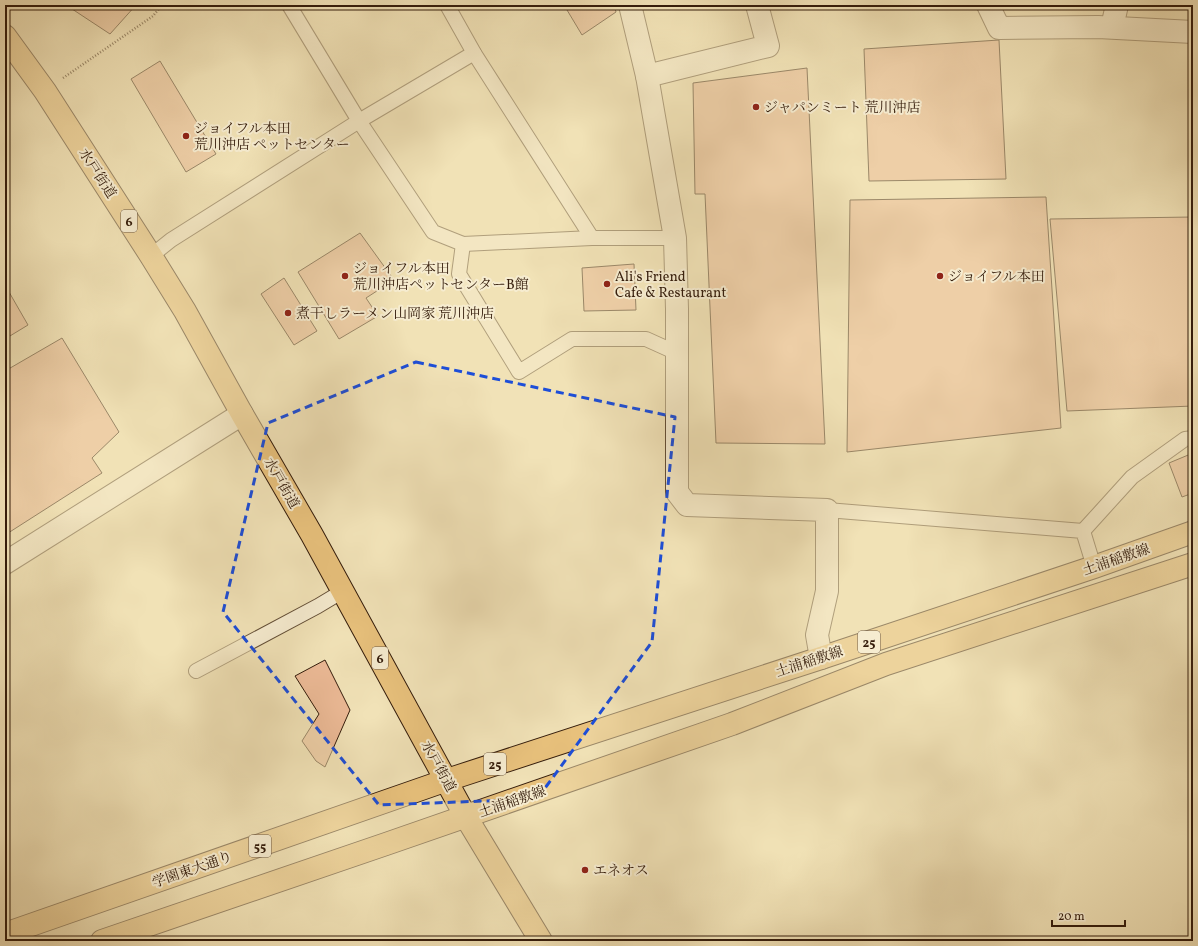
<svg xmlns="http://www.w3.org/2000/svg" width="1198" height="946" font-family="Vollkorn,'Noto Serif JP',serif">
<style>
.building{fill:#eab894;stroke:#341c0b}
.lines{fill:none;stroke-linecap:round;stroke-linejoin:round}
.service-casing{stroke:#634e36;stroke-width:16}
.minor-casing{stroke:#634e36;stroke-width:24}
.primary-casing{stroke:#341c0b;stroke-width:24}
.trunk-casing{stroke:#341c0b;stroke-width:24}
.path{stroke:#341c0b;stroke-width:2.5;stroke-dasharray:1 2;stroke-linecap:butt}
.service{stroke:#f6ecd0;stroke-width:14}
.minor{stroke:#f6ecd0;stroke-width:22}
.primary{stroke:#e8c17c;stroke-width:22}
.trunk{stroke:#e8c17c;stroke-width:22}
.marked{fill:none;stroke:#1d4ed8;stroke-width:3;stroke-dasharray:8 5;stroke-linejoin:round}
.poi-dot{fill:#8f2418;stroke:#f6ecd0;stroke-width:1.5}
.labels{text-anchor:middle;stroke-width:4;stroke-linejoin:round;paint-order:stroke}
.shield{fill:#f6ecd0;stroke:#6e5a46;stroke-width:1}
.shield-label{font-size:13px;font-weight:bold;fill:#341c0b}
.poi-label{font-size:14px;fill:#341c0b;stroke:#f6ecd0;text-anchor:start}
.street-label{font-size:14px;fill:#341c0b;stroke:#f6ecd0}
</style>
<rect width="100%" height="100%" fill="#f1e2b7"/>
<filter id="stains"><feTurbulence type="fractalNoise" baseFrequency=".005" numOctaves="4"/><feColorMatrix values="0 0 0 0 .2 0 0 0 0 .09 0 0 0 0 .02 0 0 0 .5 -.17"/></filter>
<radialGradient id="worn" r=".72"><stop offset=".6" stop-color="#630" stop-opacity="0"/><stop offset="1" stop-color="#630" stop-opacity=".3"/></radialGradient>
<!-- building -->
<g class="building">
<path d="M 66,5 L 136,5 L 110,34 Z"/>
<path d="M 564,5 L 614,5 L 616,12 L 582,35 Z"/>
<path d="M 999,40 L 1006,179 L 869,181 L 864,49 Z"/>
<path d="M 160,61 L 216,154 L 186,172 L 131,79 Z"/>
<path d="M 807,68 L 825,444 L 716,443 L 705,194 L 695,194 L 693,83 Z"/>
<path d="M 1046,197 L 1061,428 L 847,452 L 850,200 Z"/>
<path d="M 1193,217 L 1193,406 L 1067,411 L 1050,219 Z"/>
<path d="M 360,233 L 394,280 L 366,298 L 378,316 L 339,339 L 298,272 Z"/>
<path d="M 634,264 L 636,310 L 584,311 L 582,268 Z"/>
<path d="M 284,278 L 317,331 L 294,345 L 261,294 Z"/>
<path d="M 5,285 L 28,325 L 5,339 Z"/>
<path d="M 62,338 L 119,432 L 92,458 L 102,473 L 5,535 L 5,371 Z"/>
<path d="M 1193,453 L 1193,493 L 1182,497 L 1169,463 Z"/>
<path d="M 325,660 L 350,710 L 325,767 L 316,761 L 302,741 L 319,714 L 295,676 Z"/>
</g>
<g class="lines">
<!-- service casing -->
<g class="service-casing">
<g id="service">
<path d="M 289,5 L 359,121 L 433,232 L 463,244 L 592,238"/>
<path d="M 447,5 L 474,53 L 592,238 L 675,238"/>
<path d="M 463,244 L 459,274 L 519,372 L 572,339 L 646,339 L 677,353"/>
<path d="M 151,256 L 171,240 L 359,121 L 474,53"/>
<path d="M 827,510 L 1083,531 L 1094,567"/>
<path d="M 1083,531 L 1132,477 L 1185,439 L 1193,438"/>
<path d="M 196,671 L 318,606 L 343,591"/>
</g>
</g>
<!-- minor casing -->
<g class="minor-casing">
<g id="minor">
<path d="M 630,5 L 647,76 L 675,238 L 677,309 L 677,492 L 687,505 L 827,510 L 827,591 L 817,635 L 821,658"/>
<path d="M 988,5 L 999,28 L 1098,27 L 1193,32"/>
<path d="M 1112,27 L 1117,5"/>
<path d="M 647,76 L 768,46 L 757,5"/>
<path d="M 5,563 L 242,414"/>
</g>
</g>
<!-- primary casing -->
<g class="primary-casing">
<g id="primary">
<path d="M 5,934 L 447,780 L 821,658 L 1094,567 L 1193,532"/>
<path d="M 102,941 L 386,844 L 732,724 L 886,664 L 1193,564"/>
</g>
</g>
<!-- trunk casing -->
<g class="trunk-casing">
<path id="trunk" d="M 5,36 L 45,91 L 151,256 L 185,311 L 242,414 L 312,535 L 466,817 L 541,941"/>
</g>
<!-- path -->
<path class="path" d="M 63,78 L 153,16 L 162,5"/>
<!-- service -->
<use href="#service" class="service"/>
<!-- minor -->
<use href="#minor" class="minor"/>
<!-- primary -->
<use href="#primary" class="primary"/>
<!-- trunk -->
<use href="#trunk" class="trunk"/>
</g>
<!-- marked area -->
<path d="M0 0H1198V946H0ZM 416,362 L 675,417 L 652,642 L 537,799 L 379,805 L 223,612 L 268,423 Z" fill="#f1e2b7" fill-opacity=".55" fill-rule="evenodd"/>
<path class="marked" d="M 416,362 L 675,417 L 652,642 L 537,799 L 379,805 L 223,612 L 268,423 Z"/>
<!-- markers -->
<g class="poi-dot">
<circle cx="756" cy="107" r="4"/>
<circle cx="186" cy="136" r="4"/>
<circle cx="345" cy="276" r="4"/>
<circle cx="940" cy="276" r="4"/>
<circle cx="607" cy="284" r="4"/>
<circle cx="288" cy="313" r="4"/>
<circle cx="585" cy="870" r="4"/>
</g>
<g class="labels">
<!-- shield labels -->
<g class="shield">
<rect x="121" y="210" width="16" height="22" rx="3"/>
<rect x="858" y="631" width="22" height="22" rx="3"/>
<rect x="372" y="647" width="16" height="22" rx="3"/>
<rect x="484" y="753" width="22" height="22" rx="3"/>
<rect x="249" y="835" width="22" height="22" rx="3"/>
</g>
<g class="shield-label">
<text x="129" y="226">6</text>
<text x="869" y="647">25</text>
<text x="380" y="663">6</text>
<text x="495" y="769">25</text>
<text x="260" y="851">55</text>
</g>
<!-- poi labels -->
<g class="poi-label">
<text x="764" y="112">ジャパンミート 荒川沖店</text>
<text x="194" y="133">ジョイフル本田<tspan x="194" dy="16">荒川沖店 ペットセンター</tspan></text>
<text x="353" y="273">ジョイフル本田<tspan x="353" dy="16">荒川沖店ペットセンターB館</tspan></text>
<text x="615" y="281">Ali's Friend<tspan x="615" dy="16">Cafe &amp; Restaurant</tspan></text>
<text x="948" y="281">ジョイフル本田</text>
<text x="296" y="318">煮干しラーメン山岡家 荒川沖店</text>
<text x="593" y="875">エネオス</text>
</g>
<!-- street labels -->
<g class="street-label">
<text transform="translate(98 173) rotate(57)" y="5">水戸街道</text>
<text transform="translate(282 483) rotate(60)" y="5">水戸街道</text>
<text transform="translate(1116 559) rotate(-19)" y="5">土浦稲敷線</text>
<text transform="translate(809 661) rotate(-18)" y="5">土浦稲敷線</text>
<text transform="translate(439 766) rotate(61)" y="5">水戸街道</text>
<text transform="translate(512 801) rotate(-19)" y="5">土浦稲敷線</text>
<text transform="translate(192 869) rotate(-19)" y="5">学園東大通り</text>
</g>
</g>
<!-- margin -->
<rect width="1198" height="946" fill="none" stroke="#f1e2b7" stroke-width="20"/>
<rect x="6" y="6" width="1186" height="934" fill="none" stroke="#341c0b" stroke-width="2"/>
<rect x="10" y="10" width="1178" height="926" fill="none" stroke="#341c0b"/>
<!-- scale -->
<path d="M1052 920v6h73v-6" fill="none" stroke="#341c0b" stroke-width="2"/>
<text x="1058" y="920" font-size="12" fill="#341c0b" stroke="#f6ecd0" stroke-width="3" paint-order="stroke">20 m</text>
<rect width="100%" height="100%" filter="url(#stains)"/>
<rect width="100%" height="100%" fill="url(#worn)"/>
</svg>
